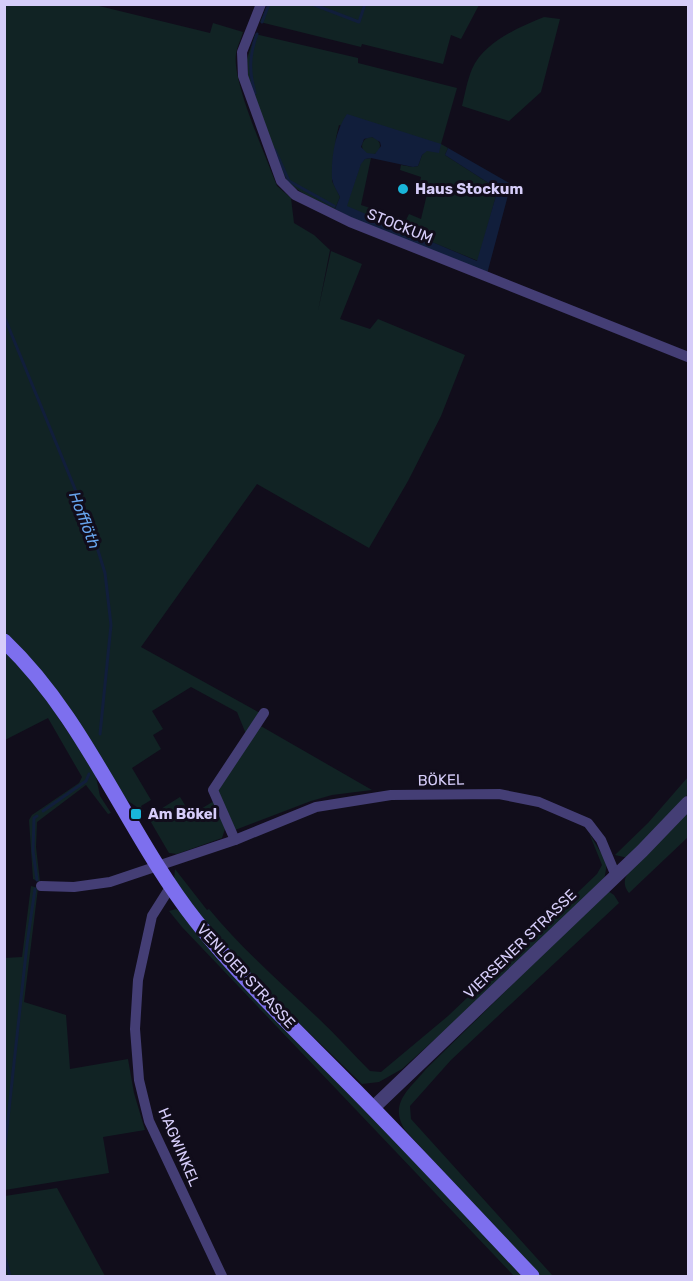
<svg xmlns="http://www.w3.org/2000/svg" width="693" height="1281" font-family="Rubik,sans-serif">
<style>
.green{fill:#112324}
.water{fill:#111e3b;fill-rule:evenodd}
.lines{fill:none;stroke-linecap:round;stroke-linejoin:round}
.stream{stroke:#111e3b;stroke-width:3}
.minor{stroke:#443e75;stroke-width:10}
.tertiary{stroke:#443e75;stroke-width:14}
.secondary{stroke:#7d6fee;stroke-width:15}
.poi-dot{fill:#19b5d9;stroke:#110d1b;stroke-width:2}
.labels{text-anchor:middle;stroke-width:6;stroke-linejoin:round;paint-order:stroke}
.poi-label{font-size:15px;font-weight:bold;fill:#d6cdf9;stroke:#110d1b;text-anchor:start}
.street-label{font-size:15px;fill:#d6cdf9;stroke:#110d1b}
.water-label{font-size:16px;font-style:italic;fill:#67a4ed;stroke:#110d1b}
</style>
<rect width="100%" height="100%" fill="#110d1b"/>
<!-- green -->
<g class="green">
<path d="M 5,5 L 95,5 L 210,33 L 213,23 L 243,32 C 241,39 237,47 236,54 C 232,80 263,149 273,176 L 277,186 L 291,198 L 294,223 L 314,235 L 330,250 L 318,311 L 331,251 L 362,264 L 340,319 L 370,329 L 378,319 L 465,355 L 441,416 L 408,481 L 369,548 L 257,484 L 141,647 L 260,713 L 246,734 L 237,712 L 191,687 L 152,711 L 163,729 L 153,735 L 161,749 L 132,768 L 151,800 L 141,806 L 144,812 L 121,796 L 5,634 Z"/>
<path d="M 267,5 L 267,4 L 479,5 L 461,39 L 451,35 L 443,64 L 362,44 L 361,47 L 260,22 Z"/>
<path d="M 544,17 L 560,19 L 541,92 L 509,121 L 462,106 C 465,94 467,81 472,69 C 484,42 519,27 544,17 Z"/>
<path d="M 255,34 L 358,58 L 358,63 L 457,88 L 441,144 L 448,148 L 445,155 L 498,189 L 478,261 L 346,207 L 361,163 L 365,159 L 371,158 L 361,205 L 406,220 L 409,214 L 421,219 L 429,186 L 420,182 L 421,177 L 400,170 L 401,165 L 413,167 L 418,166 L 422,155 L 427,150 L 339,125 L 336,138 L 332,181 L 340,197 L 335,209 C 315,199 292,192 282,172 L 248,77 L 247,59 Z"/>
<circle cx="371" cy="146" r="9"/>
<path d="M 4,650 L 39,689 L 95,772 L 100,796 L 111,813 L 108,814 L 86,785 L 37,822 L 36,847 L 40,882 L 33,879 L 29,820 L 32,815 L 79,783 L 82,777 L 48,718 L 5,740 Z"/>
<path d="M 259,725 L 372,790 L 332,795 L 311,801 L 235,830 L 216,790 Z"/>
<path d="M 688,777 L 688,794 L 628,858 L 615,855 L 648,823 Z"/>
<path d="M 180,797 L 191,815 L 214,801 L 226,826 L 222,838 L 177,854 L 169,853 L 148,817 Z"/>
<path d="M 688,810 L 688,837 L 629,893 C 626,889 624,885 625,880 C 628,866 676,823 688,810 Z"/>
<path d="M 589,833 L 607,863 L 604,881 L 517,965 L 402,1069 L 379,1082 L 362,1084 L 255,980 L 201,917 L 174,879 L 175,869 L 207,910 L 209,909 C 242,949 280,982 318,1018 C 336,1035 353,1054 370,1071 L 381,1072 L 448,1016 L 597,874 L 602,865 Z"/>
<path d="M 31,886 L 38,888 L 24,1002 L 66,1015 L 70,1069 L 128,1059 L 134,1093 L 145,1130 L 103,1137 L 109,1173 L 5,1190 L 4,958 L 22,957 Z"/>
<path d="M 608,891 L 614,895 L 619,903 L 451,1060 L 410,1106 L 411,1119 L 553,1276 L 538,1276 L 405,1130 C 388,1103 410,1089 426,1069 Z"/>
<path d="M 176,909 L 185,914 L 378,1123 L 523,1276 L 514,1276 L 182,927 L 169,911 Z"/>
<path d="M 57,1188 L 105,1276 L 5,1276 L 5,1196 Z"/>
</g>
<!-- water -->
<path class="water" d="M 347,114 L 441,144 L 439,153 L 427,151 L 422,155 L 418,166 L 413,167 L 371,158 L 365,159 L 361,164 L 347,206 L 477,261 L 498,189 L 445,155 L 448,148 L 511,184 L 487,274 L 352,218 L 335,209 L 340,197 C 337,191 333,185 332,179 C 331,158 335,131 347,114 ZM 372,137 L 380,142 L 381,146 L 375,154 L 367,153 L 361,147 L 364,139 Z"/>
<g class="lines">
<!-- stream -->
<g class="stream">
<path d="M 312,4 L 359,22 L 365,4"/>
<path d="M 262,22 L 269,4"/>
<path d="M 255,93 C 249,72 249,56 257,34"/>
<path d="M 275,150 L 289,181 L 334,206"/>
<path d="M 4,316 L 91,528 L 105,573 L 111,625 L 100,734"/>
<path d="M 43,811 L 86,781 L 89,774"/>
<path d="M 37,816 L 34,818 L 33,851 L 37,880"/>
<path d="M 4,1155 L 27,944 L 35,889"/>
<path d="M 4,1254 L 10,1276"/>
</g>
<!-- minor -->
<g class="minor">
<path d="M 261,4 L 242,52 L 243,76 L 281,181 L 295,195 L 350,222 L 688,357"/>
<path d="M 235,840 L 213,790 L 264,713"/>
<path d="M 41,886 L 74,887 L 110,882 L 235,840 L 316,807 L 391,795 L 499,794 L 539,802 L 588,823 L 601,840 L 616,876"/>
<path d="M 171,886 L 152,916 L 138,980 L 135,1029 L 139,1080 L 149,1121 L 222,1276"/>
</g>
<!-- tertiary -->
<path class="tertiary" d="M 373,1108 L 642,851 L 688,803"/>
<!-- secondary -->
<path class="secondary" d="M 4,641 C 87,720 126,832 196,921 C 243,981 300,1034 354,1089 C 414,1150 473,1214 532,1276"/>
</g>
<!-- markers -->
<g class="poi-dot">
<circle cx="403" cy="189" r="6"/>
<rect x="130" y="808" width="12" height="12" rx="3"/>
</g>
<g class="labels">
<!-- poi labels -->
<g class="poi-label">
<text x="415" y="194">Haus Stockum</text>
<text x="148" y="819">Am Bökel</text>
</g>
<!-- street labels -->
<g class="street-label">
<text transform="translate(400 226) rotate(22)" y="5">STOCKUM</text>
<text transform="translate(441 780) rotate(-1)" y="5">BÖKEL</text>
<text transform="translate(520 944) rotate(-44)" y="5">VIERSENER STRASSE</text>
<text transform="translate(246 976) rotate(47)" y="5">VENLOER STRASSE</text>
<text transform="translate(179 1147) rotate(67)" y="5">HAGWINKEL</text>
</g>
<!-- water labels -->
<g class="water-label">
<text transform="translate(85 520) rotate(69)" y="6">Hofflöth</text>
</g>
</g>
<!-- border -->
<rect width="693" height="1281" fill="none" stroke="#d6cdf9" stroke-width="12"/>
</svg>
